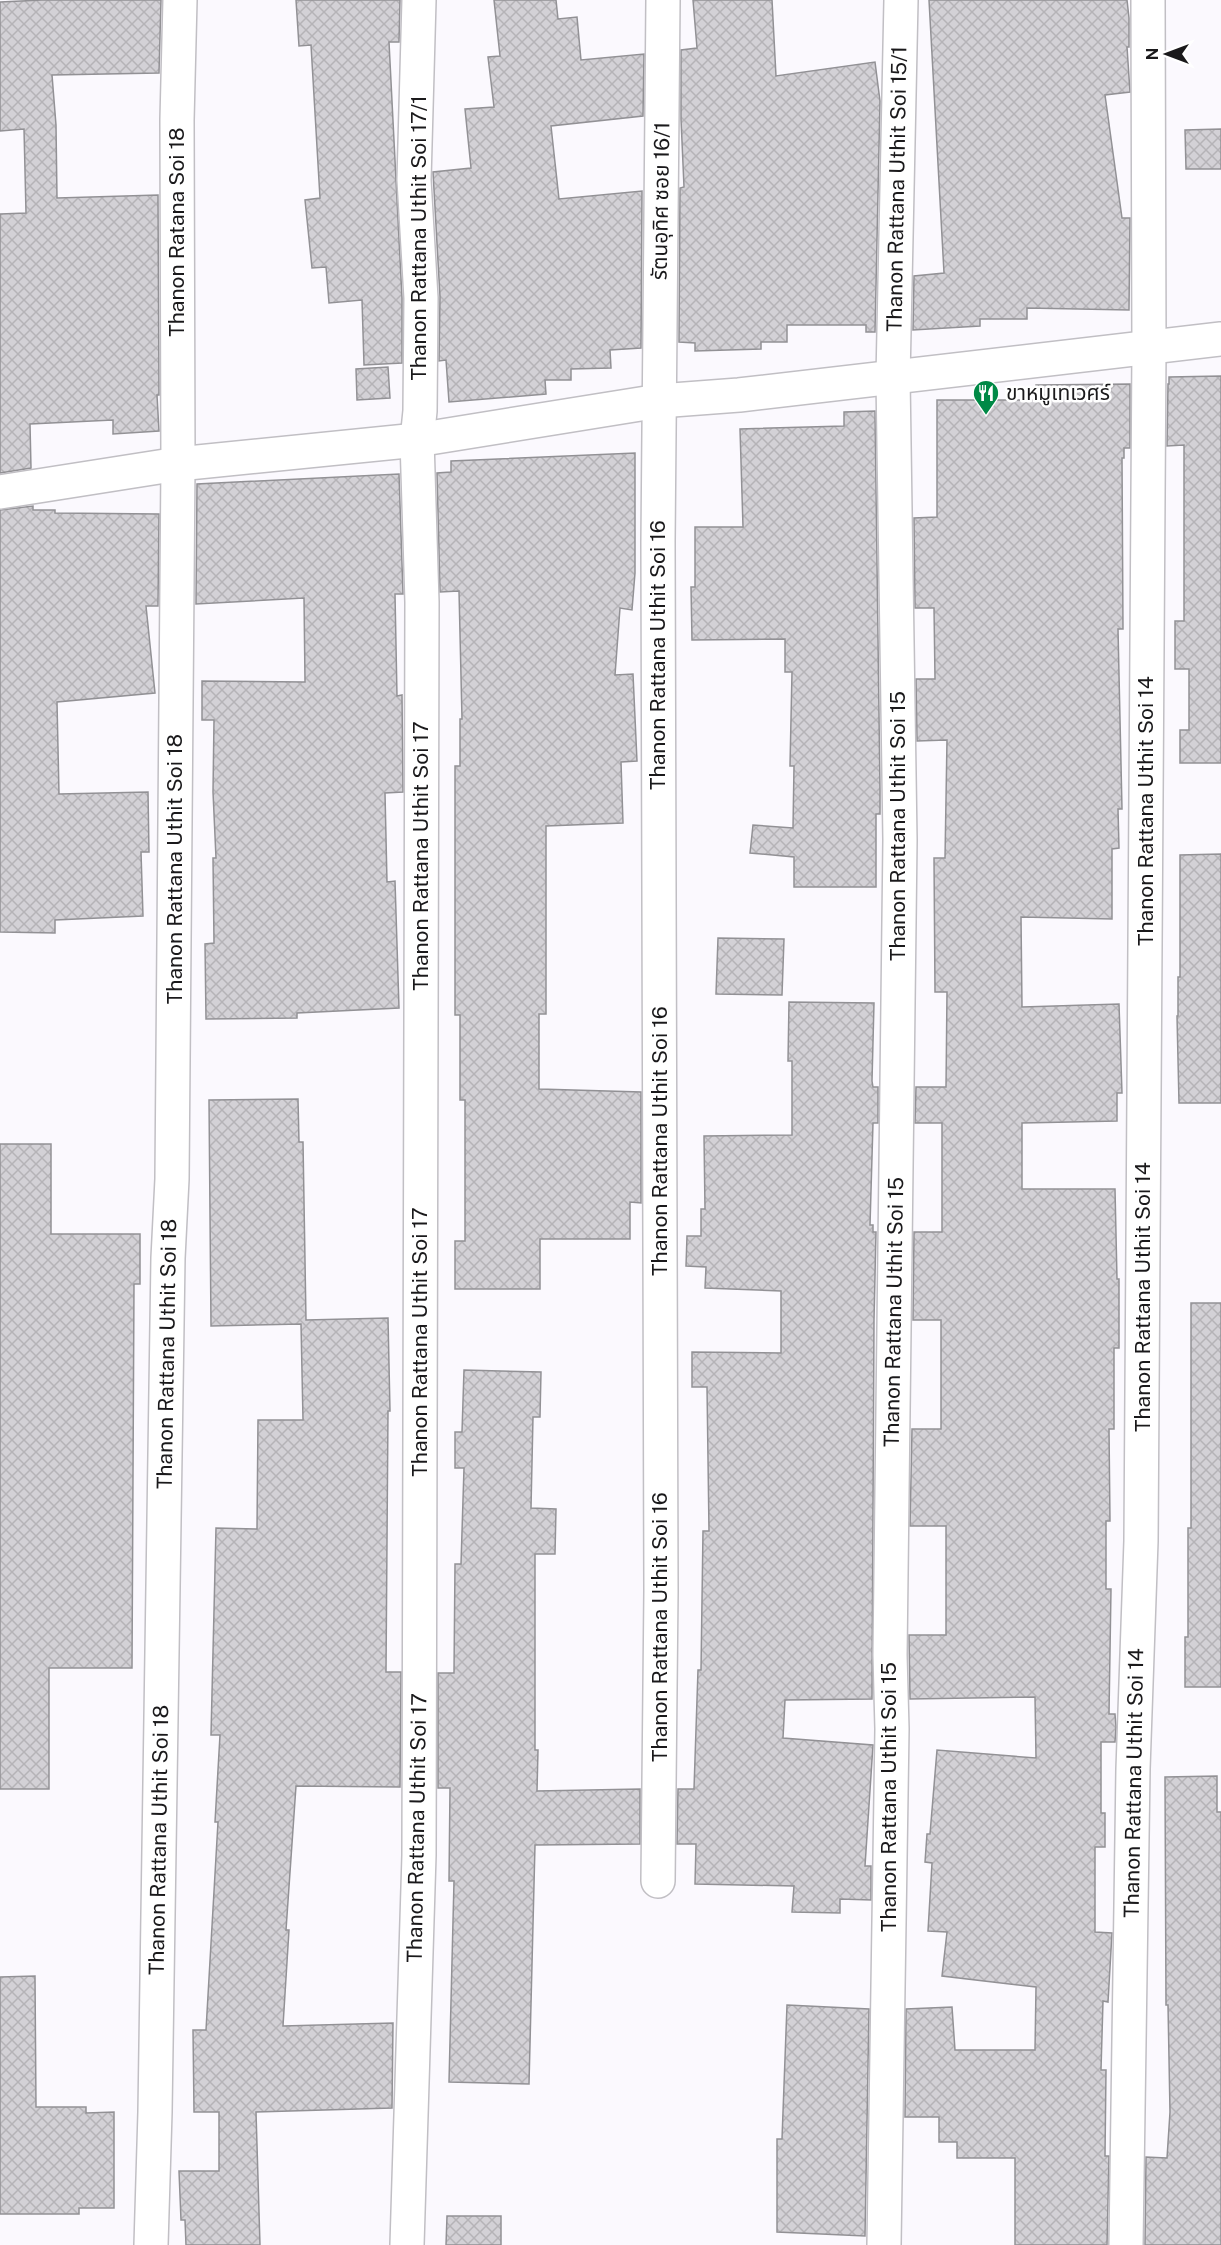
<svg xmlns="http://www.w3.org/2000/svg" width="1221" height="2245" font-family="'Public Sans','Noto Sans Thai',sans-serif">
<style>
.building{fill:url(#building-cross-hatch);stroke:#929195;stroke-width:1.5}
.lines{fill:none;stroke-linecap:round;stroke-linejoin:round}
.minor-casing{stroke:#c1bfc4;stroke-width:36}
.minor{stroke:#fff;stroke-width:33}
.labels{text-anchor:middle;stroke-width:5;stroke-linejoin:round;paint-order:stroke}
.street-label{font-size:21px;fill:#1a191b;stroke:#fff}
.poi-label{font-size:21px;fill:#1a191b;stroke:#fff;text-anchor:start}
</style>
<defs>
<pattern id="building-cross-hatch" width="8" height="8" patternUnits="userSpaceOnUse" patternTransform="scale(1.5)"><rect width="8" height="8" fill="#d3d1d6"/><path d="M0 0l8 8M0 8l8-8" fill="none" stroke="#b5b3b7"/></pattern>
</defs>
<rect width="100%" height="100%" fill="#fbf9fe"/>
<!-- building -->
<g class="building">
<path d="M 42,0 L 161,0 L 159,73 L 52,75 L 56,125 L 57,198 L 158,195 L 159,395 L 157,395 L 159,431 L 113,434 L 113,420 L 30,424 L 31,468 L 0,473 L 0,214 L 26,213 L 24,129 L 0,131 L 0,2 Z"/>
<path d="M 296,0 L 400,0 L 399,42 L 389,42 L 402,298 L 402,363 L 364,365 L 362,300 L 329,303 L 326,267 L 312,268 L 305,200 L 320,198 L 311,45 L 299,46 Z"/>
<path d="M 494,0 L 556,0 L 558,19 L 577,17 L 581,60 L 644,54 L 643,116 L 551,126 L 559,199 L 642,191 L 641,348 L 610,350 L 611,368 L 571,369 L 571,380 L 545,380 L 546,394 L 449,402 L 446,360 L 439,361 L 440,297 L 433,172 L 471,168 L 465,109 L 494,107 L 488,57 L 500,56 Z"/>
<path d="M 693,0 L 772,0 L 776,76 L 875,62 L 880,101 L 875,332 L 866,332 L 866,325 L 787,325 L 787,342 L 761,342 L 761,349 L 695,351 L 695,343 L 679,342 L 680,188 L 684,187 L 681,119 L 681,50 L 697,48 Z"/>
<path d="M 929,0 L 1127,0 L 1129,18 L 1129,47 L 1127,47 L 1130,92 L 1105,95 L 1122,218 L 1130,218 L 1129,310 L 1027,308 L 1027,319 L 980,319 L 980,326 L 913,330 L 914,276 L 944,273 Z"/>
<path d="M 1221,129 L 1221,169 L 1186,169 L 1185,130 Z"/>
<path d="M 388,367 L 390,398 L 357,400 L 356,369 Z"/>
<path d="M 1221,376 L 1221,763 L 1180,763 L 1180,730 L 1189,730 L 1189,669 L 1175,669 L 1175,621 L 1184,621 L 1184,445 L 1167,446 L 1168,384 L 1169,384 L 1169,377 Z"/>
<path d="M 1130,384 L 1130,448 L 1124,448 L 1124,458 L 1122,458 L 1123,629 L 1118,629 L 1122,809 L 1118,809 L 1119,848 L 1112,849 L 1112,919 L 1021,917 L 1022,1007 L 1119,1004 L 1122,1093 L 1117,1093 L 1117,1121 L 1022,1123 L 1022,1189 L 1115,1189 L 1117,1279 L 1119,1279 L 1119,1348 L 1114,1348 L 1114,1429 L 1109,1429 L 1110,1521 L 1106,1521 L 1106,1589 L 1111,1589 L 1109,1714 L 1115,1714 L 1116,1727 L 1115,1742 L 1101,1742 L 1101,1813 L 1105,1813 L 1105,1847 L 1095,1847 L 1095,1932 L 1112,1933 L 1108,2002 L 1103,2001 L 1101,2070 L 1106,2070 L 1105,2156 L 1109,2156 L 1107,2245 L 1015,2245 L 1015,2158 L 957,2158 L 957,2142 L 939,2142 L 939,2117 L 905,2117 L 906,2009 L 952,2007 L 955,2050 L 1035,2050 L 1036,1987 L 942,1976 L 947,1932 L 928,1931 L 932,1863 L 925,1862 L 927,1834 L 930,1834 L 937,1750 L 1036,1758 L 1035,1697 L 910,1699 L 909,1635 L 946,1635 L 946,1526 L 910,1526 L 912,1429 L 941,1429 L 941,1320 L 913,1320 L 914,1232 L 942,1232 L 942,1123 L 915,1123 L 916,1087 L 946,1087 L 947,992 L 935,992 L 934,858 L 945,858 L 947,740 L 917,741 L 916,679 L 935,679 L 934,608 L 915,608 L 914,518 L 937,517 L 937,400 L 1036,400 L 1036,385 Z"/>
<path d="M 875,411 L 880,790 L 880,814 L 876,814 L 876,887 L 794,887 L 794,857 L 750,853 L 753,825 L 793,828 L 794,766 L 790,766 L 792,672 L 785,672 L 785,639 L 692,640 L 691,587 L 695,587 L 695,527 L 743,527 L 740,429 L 844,426 L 844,412 Z"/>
<path d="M 635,453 L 635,573 L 632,610 L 620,608 L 615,675 L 633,674 L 637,761 L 621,762 L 623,823 L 546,826 L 546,1014 L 539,1014 L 539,1089 L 641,1092 L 641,1203 L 630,1202 L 630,1239 L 540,1239 L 540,1289 L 455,1289 L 455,1241 L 465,1241 L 465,1100 L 460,1100 L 460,1015 L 455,1015 L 455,766 L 460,766 L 460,719 L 462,719 L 459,591 L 440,592 L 437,473 L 451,472 L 451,461 Z"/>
<path d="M 399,474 L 403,594 L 395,594 L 397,696 L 402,695 L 403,792 L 385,793 L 387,882 L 395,881 L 399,1008 L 297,1013 L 297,1018 L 206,1019 L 205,944 L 214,943 L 213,858 L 216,858 L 213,792 L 214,720 L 202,720 L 202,681 L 305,682 L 304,598 L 196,604 L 197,484 Z"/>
<path d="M 33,506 L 33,510 L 55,510 L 55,513 L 159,514 L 158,606 L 146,606 L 155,693 L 57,702 L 59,794 L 148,792 L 149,852 L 141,852 L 143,916 L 55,920 L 55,933 L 0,932 L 0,510 Z"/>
<path d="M 1221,854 L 1221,1103 L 1179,1103 L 1177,1016 L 1178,1016 L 1178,977 L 1180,977 L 1180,855 Z"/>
<path d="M 718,938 L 784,939 L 782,995 L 716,994 Z"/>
<path d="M 789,1002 L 874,1003 L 872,1081 L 873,1087 L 878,1087 L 878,1123 L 873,1123 L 870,1225 L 873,1225 L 873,1232 L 876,1232 L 874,1320 L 872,1699 L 785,1700 L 783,1738 L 873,1745 L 865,1866 L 871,1866 L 871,1900 L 840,1899 L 840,1913 L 792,1912 L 794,1886 L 695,1884 L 696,1844 L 677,1844 L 678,1789 L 694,1789 L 698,1670 L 701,1670 L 703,1531 L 709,1531 L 707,1387 L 692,1387 L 692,1352 L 781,1353 L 781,1291 L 705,1288 L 706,1267 L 686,1266 L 687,1236 L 701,1236 L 701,1209 L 705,1209 L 704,1136 L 792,1135 L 792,1061 L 788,1061 Z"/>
<path d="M 298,1099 L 299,1142 L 303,1142 L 306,1320 L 388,1318 L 390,1411 L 388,1411 L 386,1672 L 401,1672 L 400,1787 L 296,1786 L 286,1930 L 289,1930 L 283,2026 L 393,2023 L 392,2108 L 256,2112 L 260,2245 L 186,2245 L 185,2220 L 181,2220 L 179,2171 L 219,2171 L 219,2112 L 194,2112 L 193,2030 L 206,2030 L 218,1822 L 215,1822 L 220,1735 L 211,1735 L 216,1528 L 257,1529 L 258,1420 L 303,1420 L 301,1324 L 211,1326 L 209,1100 Z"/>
<path d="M 0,1144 L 51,1144 L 51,1234 L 140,1234 L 140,1284 L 134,1284 L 132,1668 L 49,1668 L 49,1789 L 0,1789 Z"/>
<path d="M 1191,1303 L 1221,1303 L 1221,1687 L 1185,1687 L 1185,1637 L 1188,1637 L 1188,1528 L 1191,1528 Z"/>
<path d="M 464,1370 L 541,1372 L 540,1417 L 533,1417 L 531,1508 L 556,1509 L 555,1554 L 535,1554 L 535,1750 L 538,1750 L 537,1791 L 640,1789 L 640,1844 L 535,1845 L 529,2084 L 449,2082 L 454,1881 L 449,1881 L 450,1788 L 438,1788 L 438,1673 L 454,1673 L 455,1564 L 461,1564 L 464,1468 L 455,1468 L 455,1432 L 462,1432 Z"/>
<path d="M 1217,1776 L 1217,1812 L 1221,1812 L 1221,2245 L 1145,2245 L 1146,2157 L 1167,2158 L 1170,2112 L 1168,2005 L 1166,2005 L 1165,1777 Z"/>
<path d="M 35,1976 L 36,2107 L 86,2107 L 86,2113 L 114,2112 L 114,2208 L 79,2208 L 79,2214 L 0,2214 L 0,1977 Z"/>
<path d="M 787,2005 L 869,2009 L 865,2236 L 777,2232 L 777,2139 L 782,2139 Z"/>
<path d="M 447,2216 L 501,2216 L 501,2245 L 446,2245 Z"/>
</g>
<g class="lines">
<!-- minor casing -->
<g class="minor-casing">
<g id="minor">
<path d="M 0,492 L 178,464 L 417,440 L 659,401 L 739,395 L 1221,339"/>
<path d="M 658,1881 L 661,1591 L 658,542 L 663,0"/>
<path d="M 151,2245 L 155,2112 L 168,1258 L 172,1179 L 178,464 L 177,120 L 180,0"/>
<path d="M 407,2245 L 419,1855 L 422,602 L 417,440 L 420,411 L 421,298 L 414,180 L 419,0"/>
<path d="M 884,2245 L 892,1729 L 890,1655 L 900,840 L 893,378 L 901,0"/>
<path d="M 1126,2245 L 1133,1769 L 1141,1541 L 1149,348 L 1148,0"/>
</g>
</g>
<!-- minor -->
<use href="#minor" class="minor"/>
</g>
<!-- icons -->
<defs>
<g id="restaurant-pin" transform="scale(1.35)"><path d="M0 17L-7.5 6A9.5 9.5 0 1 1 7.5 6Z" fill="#008946" stroke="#fff"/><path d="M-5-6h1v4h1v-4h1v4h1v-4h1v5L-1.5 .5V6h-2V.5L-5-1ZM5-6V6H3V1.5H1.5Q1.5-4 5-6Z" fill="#fff"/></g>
</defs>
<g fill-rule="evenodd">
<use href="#restaurant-pin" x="986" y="393"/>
</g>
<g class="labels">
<!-- street labels -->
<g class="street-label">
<text transform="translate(897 189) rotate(-89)" y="7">Thanon Rattana Uthit Soi 15/1</text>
<text transform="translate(661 201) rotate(-89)" y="7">รัตนอุทิศ ซอย 16/1</text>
<text transform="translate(177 232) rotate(-90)" y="7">Thanon Ratana Soi 18</text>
<text transform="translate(419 238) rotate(-90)" y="7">Thanon Rattana Uthit Soi 17/1</text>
<text transform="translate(658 655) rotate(-90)" y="7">Thanon Rattana Uthit Soi 16</text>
<text transform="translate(1146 811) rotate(-90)" y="7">Thanon Rattana Uthit Soi 14</text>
<text transform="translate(898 826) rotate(-90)" y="7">Thanon Rattana Uthit Soi 15</text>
<text transform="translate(421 856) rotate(-90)" y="7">Thanon Rattana Uthit Soi 17</text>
<text transform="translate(175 869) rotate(-90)" y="7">Thanon Rattana Uthit Soi 18</text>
<text transform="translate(660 1141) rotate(-90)" y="7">Thanon Rattana Uthit Soi 16</text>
<text transform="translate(1143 1297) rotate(-90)" y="7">Thanon Rattana Uthit Soi 14</text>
<text transform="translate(894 1312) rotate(-89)" y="7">Thanon Rattana Uthit Soi 15</text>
<text transform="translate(420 1342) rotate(-90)" y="7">Thanon Rattana Uthit Soi 17</text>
<text transform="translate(167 1354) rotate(-89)" y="7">Thanon Rattana Uthit Soi 18</text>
<text transform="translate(660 1627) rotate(-90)" y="7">Thanon Rattana Uthit Soi 16</text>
<text transform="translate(1134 1783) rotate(-89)" y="7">Thanon Rattana Uthit Soi 14</text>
<text transform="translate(889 1797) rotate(-90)" y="7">Thanon Rattana Uthit Soi 15</text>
<text transform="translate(417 1828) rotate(-89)" y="7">Thanon Rattana Uthit Soi 17</text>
<text transform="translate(159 1840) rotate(-89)" y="7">Thanon Rattana Uthit Soi 18</text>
</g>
<!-- poi labels -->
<g class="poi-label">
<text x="1006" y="400">ขาหมูเทเวศร์</text>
</g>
</g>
<!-- north arrow -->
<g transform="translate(1167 54) rotate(270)" stroke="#ffffff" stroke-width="4.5" paint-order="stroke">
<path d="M0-4.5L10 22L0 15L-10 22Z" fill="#1a191b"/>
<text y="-9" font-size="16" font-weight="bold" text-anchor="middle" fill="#1a191b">N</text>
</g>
</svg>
